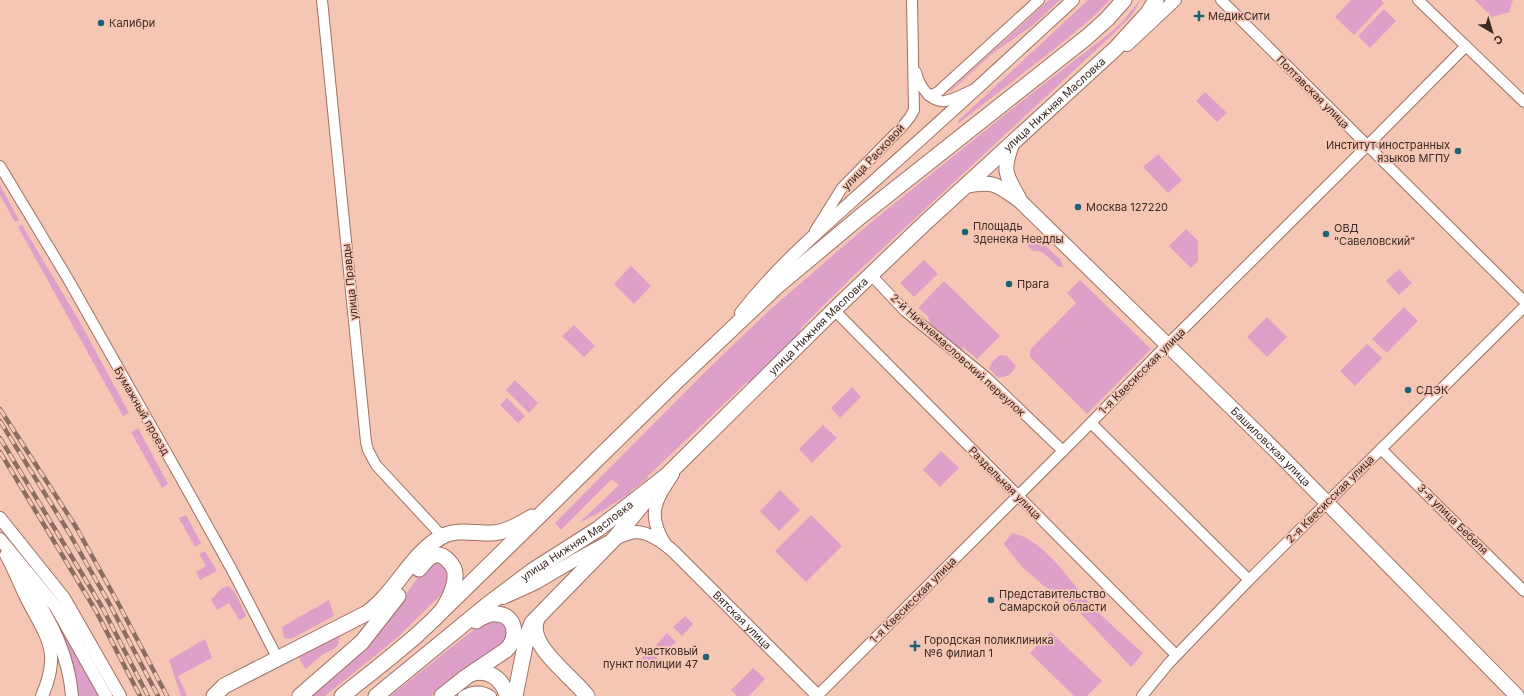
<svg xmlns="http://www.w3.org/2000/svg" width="1524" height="696" font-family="Inter,sans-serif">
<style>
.green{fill:#dea0c8}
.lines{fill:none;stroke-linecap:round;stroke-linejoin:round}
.minor-casing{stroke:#9d7162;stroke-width:12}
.tertiary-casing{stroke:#9d7162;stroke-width:14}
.secondary-casing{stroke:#9d7162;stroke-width:16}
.primary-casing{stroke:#9d7162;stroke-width:17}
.minor{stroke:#fff;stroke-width:10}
.tertiary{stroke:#fff;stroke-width:12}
.secondary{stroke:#fff;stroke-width:14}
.primary{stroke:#fff;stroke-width:15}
.rail-casing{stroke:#8c6d62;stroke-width:4.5}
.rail{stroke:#f6c6b5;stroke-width:3;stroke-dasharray:9;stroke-linecap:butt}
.poi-dot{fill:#1e6275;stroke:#f6c6b5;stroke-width:1.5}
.labels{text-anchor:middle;stroke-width:3.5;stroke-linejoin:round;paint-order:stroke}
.poi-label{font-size:11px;fill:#3c2a23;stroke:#f6c6b5;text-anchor:start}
.street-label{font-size:11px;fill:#3c2a23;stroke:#f6c6b5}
</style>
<rect width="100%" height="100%" fill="#f6c6b5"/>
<!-- green -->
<g class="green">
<path d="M 1049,0 L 1060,0 L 1032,26 L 993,53 L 951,91 L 950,90 Z"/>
<path d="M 1088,0 L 1110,0 L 1093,17 L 1057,47 L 959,123 L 958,121 Z"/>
<path d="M 1140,0 L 1141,0 L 1131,16 L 1111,36 L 850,279 L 800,329 L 802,332 L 785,350 L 776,356 L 769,365 L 762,369 L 752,382 L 746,383 L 648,476 L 647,479 L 631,491 L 630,493 L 604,510 L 579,523 L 619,485 L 612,479 L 561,530 L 555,523 L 710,367 L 772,308 L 869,224 L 1017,105 L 1110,33 L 1123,21 Z"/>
<path d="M 1351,0 L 1381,0 L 1384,3 L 1354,35 L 1335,17 Z"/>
<path d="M 1475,0 L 1513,0 L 1509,12 L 1492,17 Z"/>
<path d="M 1384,9 L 1396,21 L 1370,48 L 1358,36 Z"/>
<path d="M 1205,92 L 1227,113 L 1217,122 L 1196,101 Z"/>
<path d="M 1158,154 L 1182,180 L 1168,193 L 1143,167 Z"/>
<path d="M 0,185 L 19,220 L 15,222 L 0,195 Z"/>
<path d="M 22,225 L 77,317 L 129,413 L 123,416 L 18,227 Z"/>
<path d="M 1186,229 L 1198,241 L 1198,261 L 1191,268 L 1169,246 Z"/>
<path d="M 1037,237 C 1045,244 1051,252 1060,259 L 1063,267 L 1059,267 C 1051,261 1044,249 1033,251 L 1026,244 L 1031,238 Z"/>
<path d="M 924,260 L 938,274 L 914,297 L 900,283 Z"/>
<path d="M 631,266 L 651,286 L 634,304 L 614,284 Z"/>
<path d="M 1399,269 L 1412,283 L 1399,295 L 1386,281 Z"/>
<path d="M 1080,280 L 1151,349 L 1087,414 L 1030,357 L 1030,350 L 1076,303 L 1067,293 Z"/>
<path d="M 944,281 L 1000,336 L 977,359 L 962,346 L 963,349 L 960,353 L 932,327 L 927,315 L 918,308 Z"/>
<path d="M 1404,307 L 1418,321 L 1387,353 L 1372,339 Z"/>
<path d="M 1267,317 L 1287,337 L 1267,357 L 1247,337 Z"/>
<path d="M 574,325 L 595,346 L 584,357 L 562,336 Z"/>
<path d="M 1367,344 L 1382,358 L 1355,386 L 1340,371 Z"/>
<path d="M 1000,355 L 1007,356 L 1016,366 C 1011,375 1007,378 997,377 L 989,368 L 993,361 Z"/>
<path d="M 515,380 L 538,403 L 529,413 L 506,390 Z"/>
<path d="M 852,387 L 861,397 L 840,418 L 831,408 Z"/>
<path d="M 507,398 L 525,416 L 518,423 L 500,405 Z"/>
<path d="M 823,425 L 837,438 L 812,463 L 799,449 Z"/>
<path d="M 138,428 L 168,484 L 162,488 L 131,432 Z"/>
<path d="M 941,451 L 959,468 L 940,487 L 923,470 Z"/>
<path d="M 780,490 L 800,510 L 779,531 L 760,511 Z"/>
<path d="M 186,515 L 201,543 L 195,547 L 179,518 Z"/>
<path d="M 811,515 L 842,546 L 806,582 L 775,551 Z"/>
<path d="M 1012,533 C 1045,539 1073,586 1095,609 C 1110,624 1127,639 1143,653 L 1131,667 L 1066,598 L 1044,586 L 1022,567 L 1004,544 Z"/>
<path d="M 205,551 L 217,571 L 200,580 L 196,572 L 206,566 L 199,554 Z"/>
<path d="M 440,561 L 449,573 L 446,589 L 443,593 L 398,637 L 325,696 L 309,696 L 365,648 L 377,635 L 428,563 Z"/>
<path d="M 228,586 L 234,591 L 246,615 L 245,617 L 239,620 L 229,603 L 217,610 L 211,599 C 218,595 218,588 228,586 Z"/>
<path d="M 41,599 L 56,616 L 102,696 L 77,696 Z"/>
<path d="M 329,600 L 334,616 L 291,639 L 284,638 L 282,627 Z"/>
<path d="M 685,616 L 693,624 L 682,636 L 673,627 Z"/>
<path d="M 486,620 L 505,622 L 508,640 L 458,674 L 431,696 L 390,696 Z"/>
<path d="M 1051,632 L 1102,681 L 1087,696 L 1074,696 L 1030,653 Z"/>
<path d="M 667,633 L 676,642 L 664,653 L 656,645 Z"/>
<path d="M 339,637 L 340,639 L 337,641 L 339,642 L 336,648 L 322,655 L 306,669 L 304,667 L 298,656 Z"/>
<path d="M 205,639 L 212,658 L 178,676 L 187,696 L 181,696 L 169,660 Z"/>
<path d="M 650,650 L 658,659 L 647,671 L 638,662 Z"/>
<path d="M 753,668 L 765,679 L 749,696 L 737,696 L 731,690 Z"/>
</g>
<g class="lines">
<!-- minor casing -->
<g class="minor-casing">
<g id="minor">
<path d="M 322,0 L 366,442 L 368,450 L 376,465 L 442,536"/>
<path d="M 1221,0 L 1524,301"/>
<path d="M 1418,0 L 1524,102"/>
<path d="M 916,72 C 919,85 930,103 945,101 C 955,99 964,94 972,90"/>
<path d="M 928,95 L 934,94 L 938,92 L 1039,0"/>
<path d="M 0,166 L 68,279 L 183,482 L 232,570 L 278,659"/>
<path d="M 815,231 L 842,188 L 902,127 L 910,117 L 914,110 L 912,0"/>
<path d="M 871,275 L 905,311 L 987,378 L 1063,451"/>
<path d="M 834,310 L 1176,655"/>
<path d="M 1091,423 L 1249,580"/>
<path d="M 1381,449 L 1524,591"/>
<path d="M 463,696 C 473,690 482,690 491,696"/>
<path d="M 817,696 L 1080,434 L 1158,354 L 1357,156 L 1466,46"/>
<path d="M 1142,696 L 1169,663 L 1249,580 L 1524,307"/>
</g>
</g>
<!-- tertiary casing -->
<g class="tertiary-casing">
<g id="tertiary">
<path d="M 1127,45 L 1175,0"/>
<path d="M 741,313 C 782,260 834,218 883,173 C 947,116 1010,58 1073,0"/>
<path d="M 0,518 L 64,598 L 120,696"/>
<path d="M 0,539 L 56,607 L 106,696"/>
<path d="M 665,544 C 646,514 656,500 673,474"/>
<path d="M 6,555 C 14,569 19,583 26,597 C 46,637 62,650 42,696"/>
<path d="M 25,583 C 50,617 69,655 72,696"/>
<path id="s1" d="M 503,598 C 514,593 526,588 536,583 C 556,572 618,532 637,532 C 650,533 664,543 674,552 L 818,696"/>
</g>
</g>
<!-- secondary casing -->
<g class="secondary-casing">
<g id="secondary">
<path d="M 1013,142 C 1002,170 1005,174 1019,198"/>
<path id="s2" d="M 965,186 C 994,180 997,185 1020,201 L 1277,452 L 1517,696"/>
</g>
</g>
<!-- primary casing -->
<g class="primary-casing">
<g id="primary">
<path d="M 434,619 L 678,380 L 776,287 L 861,216 L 1087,37 L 1107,19 L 1124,0"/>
<path d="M 537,619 C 525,644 573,677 587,696"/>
<path d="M 471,674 C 488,668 503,679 507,696"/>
<path d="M 214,696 L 224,686 L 367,613 C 395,593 412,553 441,537 C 456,528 477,534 493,533 C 507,532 520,524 532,517"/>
<path d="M 300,696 L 362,642 L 398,596"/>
<path d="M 342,696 C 367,676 393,656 418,634 C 427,625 438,617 445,606 C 450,597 456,585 455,574 C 455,566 444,553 435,555 C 429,556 423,564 419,569"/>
<path id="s3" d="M 376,696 L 487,605 L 532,571 L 598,529 L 666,476 L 834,310 L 925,223 L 1116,48 L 1148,13 L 1156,0"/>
<path d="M 442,696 L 466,677 L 506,650 C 519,638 516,615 497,614 C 489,613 482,617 476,621"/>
<path d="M 515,696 L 527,636 L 532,623 L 614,539 L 646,500"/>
</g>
</g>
<!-- minor -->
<use href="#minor" class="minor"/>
<!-- tertiary -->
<use href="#tertiary" class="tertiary"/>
<!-- secondary -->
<use href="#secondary" class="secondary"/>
<!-- primary -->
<use href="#primary" class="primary"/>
<!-- rail casing -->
<g class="rail-casing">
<g id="rail">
<path d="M 0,409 L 76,527 L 118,603 L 167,696"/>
<path d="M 0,421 L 68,531 L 109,603 L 158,696"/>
<path d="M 0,438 L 102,607 L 148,696"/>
<path d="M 0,452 L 96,611 L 140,696"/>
</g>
</g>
<!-- rail -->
<use href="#rail" class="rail"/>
</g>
<!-- markers -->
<g class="poi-dot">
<path d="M1197 10h4v4h4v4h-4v4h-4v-4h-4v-4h4z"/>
<circle cx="101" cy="23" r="4"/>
<circle cx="1458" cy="151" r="4"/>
<circle cx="1078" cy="207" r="4"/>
<circle cx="965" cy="232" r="4"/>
<circle cx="1326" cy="234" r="4"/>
<circle cx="1009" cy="284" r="4"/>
<circle cx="1408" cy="390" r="4"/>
<circle cx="991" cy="600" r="4"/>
<path d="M913 640h4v4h4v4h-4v4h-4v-4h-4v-4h4z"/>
<circle cx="706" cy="657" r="4"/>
</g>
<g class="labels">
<!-- poi labels -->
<g class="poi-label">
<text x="1208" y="20">МедикСити</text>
<text x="109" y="27">Калибри</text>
<text x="1450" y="149" text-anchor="end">Институт иностранных<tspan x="1450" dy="13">языков МГПУ</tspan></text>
<text x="1086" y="211">Москва 127220</text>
<text x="973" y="230">Площадь<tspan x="973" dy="13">Зденека Неедлы</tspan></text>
<text x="1334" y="232">ОВД<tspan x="1334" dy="13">"Савеловский"</tspan></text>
<text x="1017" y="288">Прага</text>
<text x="1416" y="394">СДЭК</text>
<text x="999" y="598">Представительство<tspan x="999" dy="13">Самарской области</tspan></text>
<text x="924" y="644">Городская поликлиника<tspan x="924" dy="13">№6 филиал 1</tspan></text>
<text x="698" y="655" text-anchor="end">Участковый<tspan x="698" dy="13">пункт полиции 47</tspan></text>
</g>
<!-- street labels -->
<g class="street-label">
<text transform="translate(1313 92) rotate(45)" y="4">Полтавская улица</text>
<text dy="4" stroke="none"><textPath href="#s3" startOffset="902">улица Нижняя Масловка</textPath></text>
<text transform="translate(873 157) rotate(-47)" y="4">улица Расковой</text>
<text transform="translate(350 282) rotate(-96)" y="4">улица Правды</text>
<text dy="4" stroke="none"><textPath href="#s3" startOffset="578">улица Нижняя Масловка</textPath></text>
<text transform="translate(958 355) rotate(42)" y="4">2-й Нижнемасловский переулок</text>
<text transform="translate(1142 371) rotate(-45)" y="4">1-я Квесисская улица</text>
<text transform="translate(142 411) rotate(60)" y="4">Бумажный проезд</text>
<text dy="4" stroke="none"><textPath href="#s2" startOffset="411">Башиловская улица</textPath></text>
<text transform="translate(1005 483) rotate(45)" y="4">Раздельная улица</text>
<text transform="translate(1330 499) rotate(-45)" y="4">2-я Квесисская улица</text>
<text transform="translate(1453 519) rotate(45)" y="4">3-я улица Бебеля</text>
<text dy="4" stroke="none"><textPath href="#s3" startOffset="254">улица Нижняя Масловка</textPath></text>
<text transform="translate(913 600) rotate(-45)" y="4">1-я Квесисская улица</text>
<text dy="4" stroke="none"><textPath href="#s1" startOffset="289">Вятская улица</textPath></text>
</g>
</g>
<!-- north arrow -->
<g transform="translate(1492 32) rotate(142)" stroke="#f6c6b5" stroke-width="3" paint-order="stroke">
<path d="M0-3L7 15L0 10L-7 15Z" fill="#3c2a23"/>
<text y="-6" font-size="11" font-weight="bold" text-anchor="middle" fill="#3c2a23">С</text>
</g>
</svg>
